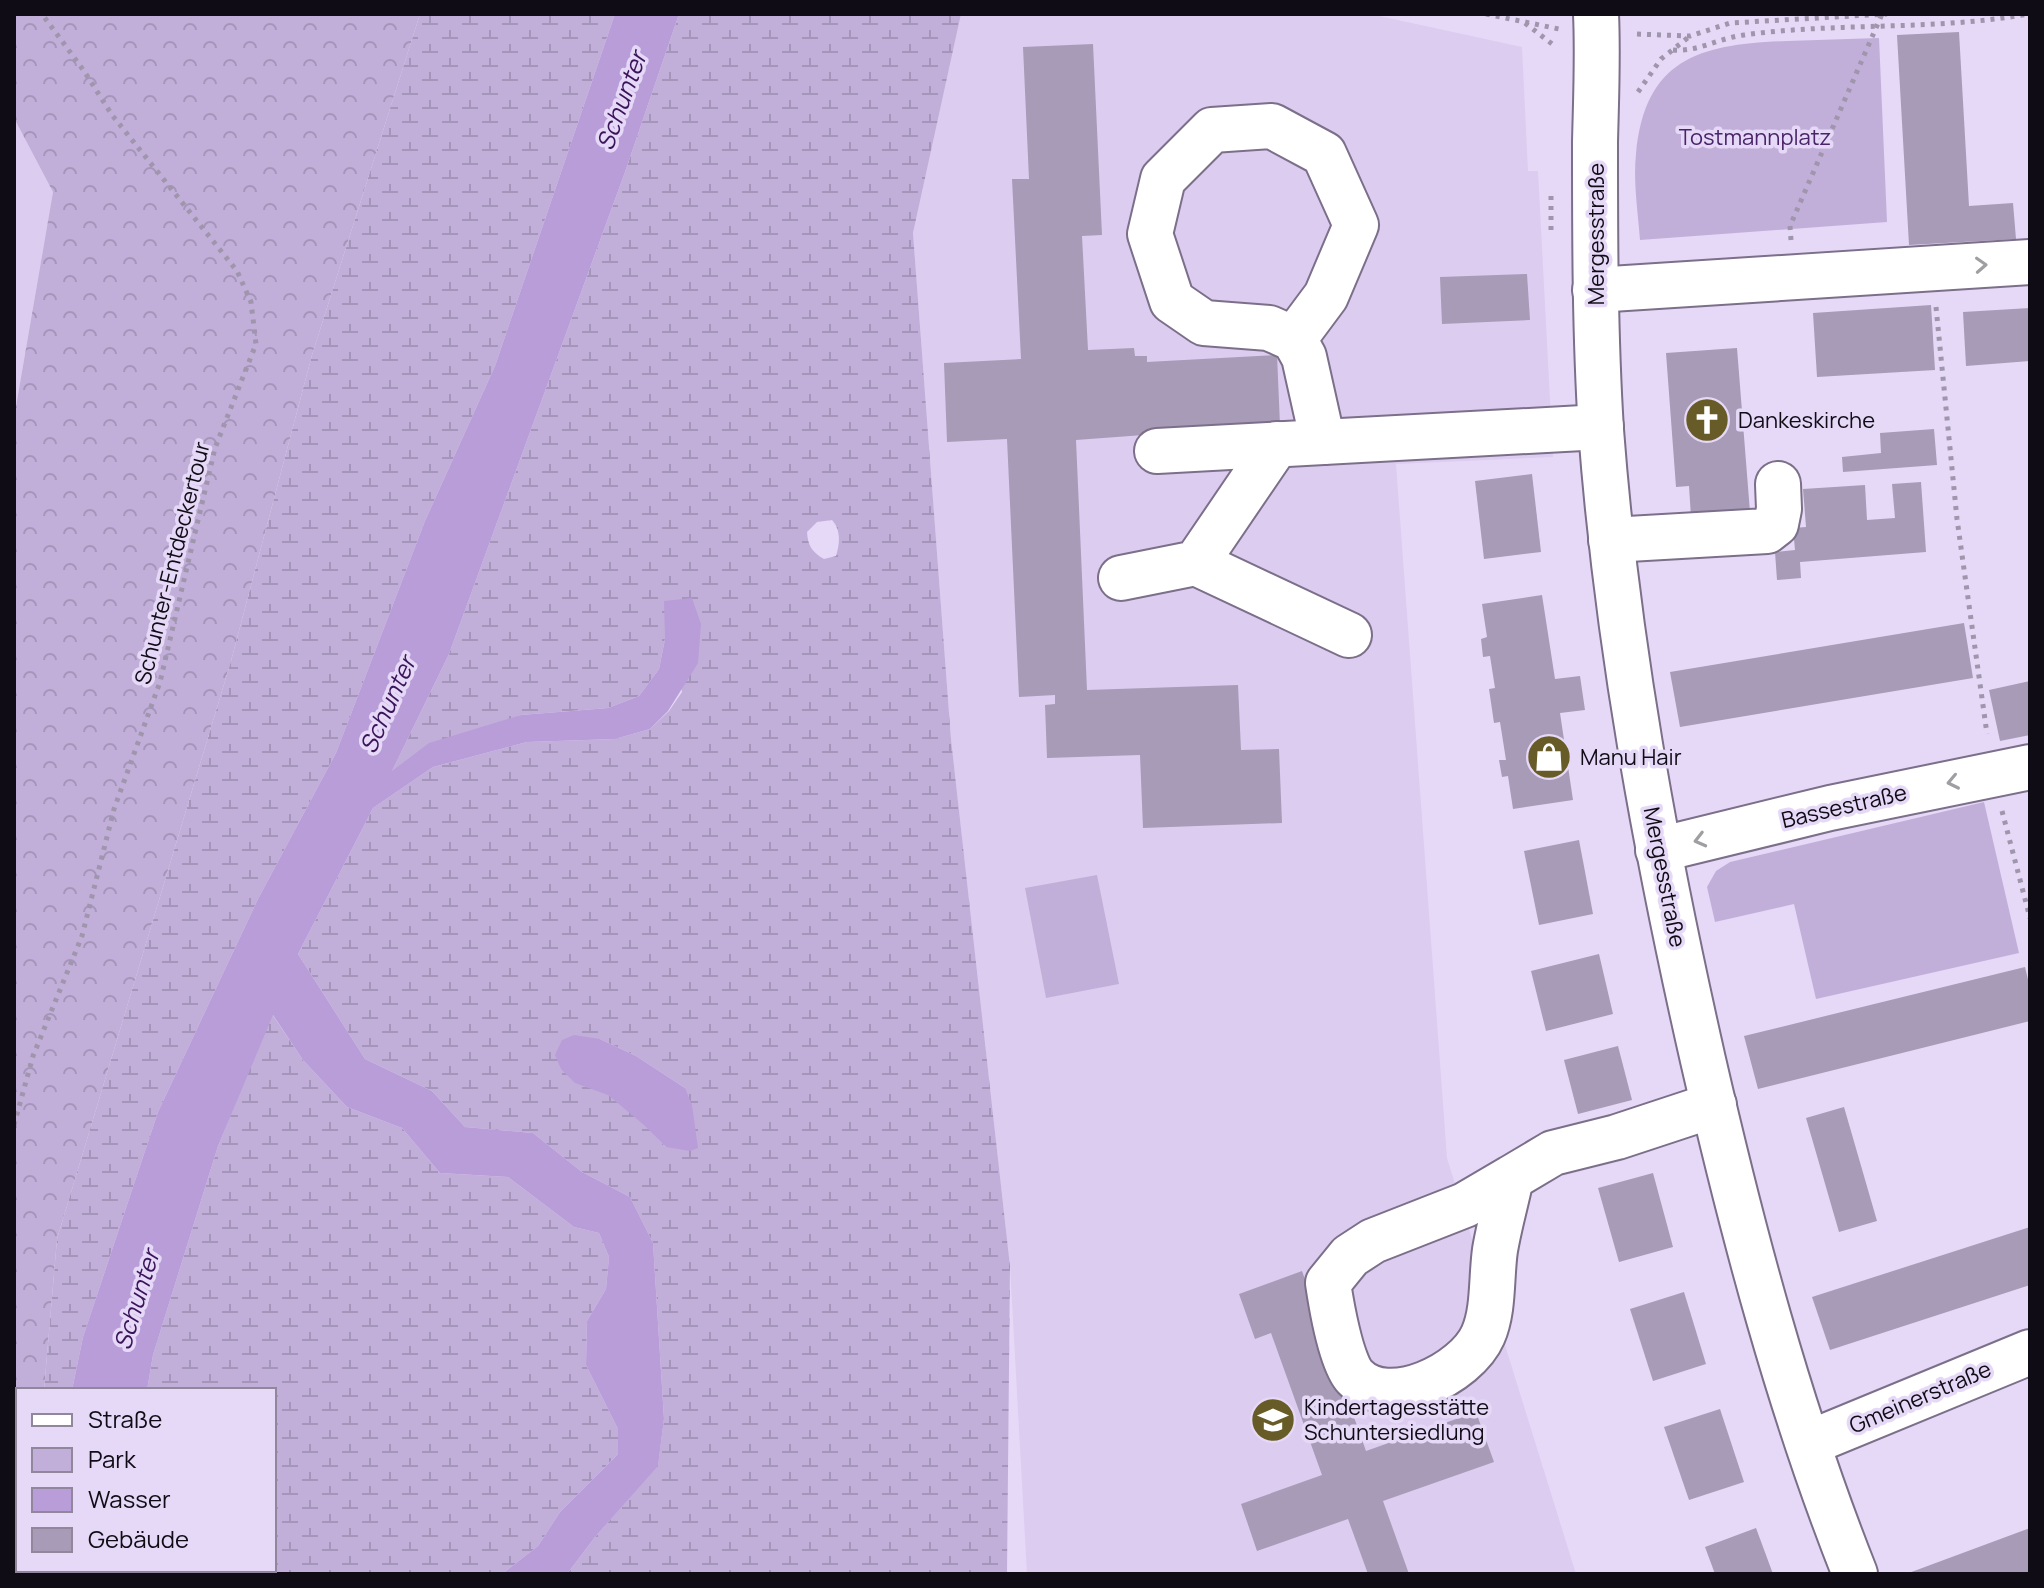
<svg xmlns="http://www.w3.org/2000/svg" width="2044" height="1588" font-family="Manrope,sans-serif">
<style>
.built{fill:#dcccf0}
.forest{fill:url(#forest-crowns)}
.wetland{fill:url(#wetland-marsh);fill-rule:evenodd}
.park{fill:#c2afd9}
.water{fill:#b99dd8}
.building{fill:#a79bb7}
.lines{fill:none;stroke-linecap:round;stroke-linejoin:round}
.minor-casing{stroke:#7b6f8a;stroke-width:48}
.path{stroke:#9f95ac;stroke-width:5;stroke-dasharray:4 6;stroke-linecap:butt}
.minor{stroke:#fff;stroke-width:44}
.oneway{stroke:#9f9ea2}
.labels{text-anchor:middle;stroke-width:7;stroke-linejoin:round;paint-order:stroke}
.park-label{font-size:22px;fill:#492469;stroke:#e6d9f7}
.street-label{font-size:22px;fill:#100c16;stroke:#e6d9f7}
.poi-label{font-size:22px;fill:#100c16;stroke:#e6d9f7;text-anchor:start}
.water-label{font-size:24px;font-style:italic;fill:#3a1459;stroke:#e6d9f7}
</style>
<defs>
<pattern id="forest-crowns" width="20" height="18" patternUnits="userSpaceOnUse" patternTransform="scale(2)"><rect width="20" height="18" fill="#c2afd9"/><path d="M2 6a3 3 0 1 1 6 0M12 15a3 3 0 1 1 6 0" fill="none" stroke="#a695ba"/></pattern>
<pattern id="wetland-marsh" width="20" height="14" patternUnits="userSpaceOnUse" patternTransform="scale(2)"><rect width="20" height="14" fill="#c2afd9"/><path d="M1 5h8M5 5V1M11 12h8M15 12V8" fill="none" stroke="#a695ba"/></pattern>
</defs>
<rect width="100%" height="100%" fill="#e6d9f7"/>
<!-- built -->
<g class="built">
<path d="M 961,14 L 1370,14 L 1522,47 L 1528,171 L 1538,171 L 1553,457 L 1396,464 L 1447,1158 L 1576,1574 L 1027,1574 L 1010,1266 L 951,739 L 913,233 Z"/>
<path d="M 14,118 L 53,192 L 14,418 Z"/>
</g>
<!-- forest -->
<path class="forest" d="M 14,14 L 420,14 L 312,355 L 231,661 L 57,1239 L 44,1390 L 18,1390 L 18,1570 L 29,1570 L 29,1574 L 14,1574 L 14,418 L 53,192 L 14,118 Z"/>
<!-- wetland -->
<g class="wetland">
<path d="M 420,14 L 615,14 L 495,366 L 425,521 L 336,753 L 258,899 L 158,1112 L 83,1337 L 72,1390 L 44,1390 L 57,1239 L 231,661 L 312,355 Z"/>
<path d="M 679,14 L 961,14 L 913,233 L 951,739 L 1010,1266 L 1007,1574 L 567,1574 L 595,1537 L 658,1465 L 664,1419 L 653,1243 L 630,1197 L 582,1172 L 533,1133 L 465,1127 L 432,1091 L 365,1059 L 298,954 L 373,808 L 433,767 L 527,742 L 615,739 L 650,729 L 669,711 L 682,692 L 665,601 L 665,639 L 659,669 L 639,696 L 608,708 L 521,715 L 391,773 L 449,654 L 625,172 ZM 832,520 C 841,530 840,543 836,556 L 824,559 C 812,552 808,546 807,532 L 817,522 ZM 600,1039 L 636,1056 L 685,1088 L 666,1147 L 645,1125 L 608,1094 Z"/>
<path d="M 272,1014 L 303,1060 L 347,1107 L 402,1128 L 440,1173 L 508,1177 L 574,1227 L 599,1233 L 609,1257 L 606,1289 L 587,1321 L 586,1365 L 618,1429 L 618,1454 L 560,1512 L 538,1546 L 502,1574 L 123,1574 L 123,1570 L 274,1570 L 274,1390 L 147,1390 L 153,1355 L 218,1146 Z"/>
</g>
<!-- park -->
<g class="park">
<path d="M 1879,38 L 1887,222 L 1640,240 C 1638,212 1633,182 1636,154 C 1645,57 1702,44 1787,41 C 1818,40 1848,39 1879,38 Z"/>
<path d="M 1984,802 L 2019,953 L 1816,999 L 1794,904 L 1715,922 L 1707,887 L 1716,871 L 1730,862 Z"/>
<path d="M 1097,875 L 1119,984 L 1046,998 L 1025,888 Z"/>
</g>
<!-- water -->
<g class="water">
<path d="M 615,14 L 679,14 L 625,172 L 449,654 L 392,771 L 429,743 L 521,715 L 608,708 L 639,696 L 659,669 L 665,639 L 664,601 L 692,598 L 701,624 L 698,663 L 668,711 L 650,729 L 615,739 L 527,742 L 433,767 L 373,808 L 298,954 L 365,1059 L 432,1091 L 465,1127 L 533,1133 L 582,1172 L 630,1197 L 653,1243 L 664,1419 L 658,1466 L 595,1537 L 567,1574 L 502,1574 L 538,1546 L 560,1512 L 618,1454 L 618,1429 L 586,1365 L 587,1321 L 606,1289 L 609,1257 L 599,1233 L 574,1227 L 508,1177 L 440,1173 L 402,1128 L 347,1107 L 303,1060 L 273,1015 L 218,1146 L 153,1355 L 147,1390 L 72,1390 L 83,1337 L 158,1112 L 258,899 L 336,753 L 425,521 L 495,366 Z"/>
<path d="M 574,1035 L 600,1039 L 636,1056 L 685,1088 L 692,1105 L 698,1148 L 690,1151 L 666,1147 L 644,1125 L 608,1095 L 575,1083 L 561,1069 L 555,1055 L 562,1040 Z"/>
</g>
<!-- building -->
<g class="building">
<path d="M 1959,32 L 1969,206 L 2013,203 L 2016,239 L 1909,245 L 1897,35 Z"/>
<path d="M 1093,44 L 1102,235 L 1082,236 L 1088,350 L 1134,348 L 1135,356 L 1147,356 L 1147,362 L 1277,355 L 1280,425 L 1076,440 L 1087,690 L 1238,685 L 1241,750 L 1279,749 L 1282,823 L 1143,828 L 1140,755 L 1047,758 L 1045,705 L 1055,704 L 1055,695 L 1019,697 L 1007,439 L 947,442 L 944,363 L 1021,359 L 1012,179 L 1029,179 L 1023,47 Z"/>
<path d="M 1527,274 L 1530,320 L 1442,324 L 1440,277 Z"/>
<path d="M 1931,305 L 1935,370 L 1817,377 L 1813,313 Z"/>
<path d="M 2030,308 L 2030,361 L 1966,366 L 1963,312 Z"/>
<path d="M 1737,348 L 1750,512 L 1691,517 L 1689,486 L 1676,487 L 1666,353 Z"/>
<path d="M 1934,429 L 1937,465 L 1843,472 L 1842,457 L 1881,453 L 1880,433 Z"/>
<path d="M 1532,474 L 1541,552 L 1484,559 L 1475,481 Z"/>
<path d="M 1921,482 L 1926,552 L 1800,562 L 1801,578 L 1777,580 L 1775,552 L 1795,550 L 1793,528 L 1806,527 L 1803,489 L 1865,485 L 1867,520 L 1895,518 L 1892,484 Z"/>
<path d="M 1542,595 L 1555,679 L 1580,676 L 1585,710 L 1560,713 L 1573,800 L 1513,809 L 1508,776 L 1502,777 L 1499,760 L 1506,760 L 1500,722 L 1494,723 L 1489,689 L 1495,688 L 1490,656 L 1483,657 L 1481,639 L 1487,637 L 1482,604 Z"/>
<path d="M 1964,623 L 1973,678 L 1680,727 L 1670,672 Z"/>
<path d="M 2030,681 L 2030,735 L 2000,741 L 1989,690 Z"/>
<path d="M 1579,840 L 1593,914 L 1539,925 L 1524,851 Z"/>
<path d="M 1599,954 L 1613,1014 L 1546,1031 L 1531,971 Z"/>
<path d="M 2025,967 L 2030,988 L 2030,1021 L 1758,1089 L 1744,1036 Z"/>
<path d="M 1618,1046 L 1632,1100 L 1578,1114 L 1564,1060 Z"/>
<path d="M 1844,1107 L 1877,1221 L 1839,1232 L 1806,1118 Z"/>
<path d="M 1653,1173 L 1673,1247 L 1619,1262 L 1598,1188 Z"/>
<path d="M 2030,1227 L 2030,1285 L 1830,1350 L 1812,1297 Z"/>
<path d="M 1302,1271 L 1366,1451 L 1476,1412 L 1494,1462 L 1383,1501 L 1409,1574 L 1368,1574 L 1348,1519 L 1257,1551 L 1241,1504 L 1322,1475 L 1271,1333 L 1255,1339 L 1239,1294 Z"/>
<path d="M 1684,1292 L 1706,1364 L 1653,1381 L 1630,1309 Z"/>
<path d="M 1720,1409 L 1744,1482 L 1689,1500 L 1664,1427 Z"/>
<path d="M 1756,1528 L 1773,1574 L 1715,1574 L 1705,1547 Z"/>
<path d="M 2030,1528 L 2030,1574 L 1906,1574 Z"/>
</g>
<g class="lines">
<!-- minor casing -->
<g class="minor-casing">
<g id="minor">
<path d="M 1596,14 C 1598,57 1596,99 1595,142 C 1595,238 1595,334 1601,430 C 1617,642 1656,853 1703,1060 C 1743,1234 1789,1408 1855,1574"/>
<path d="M 1595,290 L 2030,262"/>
<path d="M 1294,339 L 1326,296 L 1356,225 L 1324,154 L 1272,126 L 1212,130 L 1163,179 L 1150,234 L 1172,301 L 1204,323 L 1269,328 L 1294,339 L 1304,357 L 1323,442"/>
<path d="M 1157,451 L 1601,427"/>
<path d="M 1611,540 L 1767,531 L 1776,524 L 1779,509 L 1778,484"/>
<path d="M 1196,563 L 1349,635"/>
<path d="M 1121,578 L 1196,563 L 1277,444"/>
<path d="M 1658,850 L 1830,808 L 2030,767"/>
<path d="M 1511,1178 L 1465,1205 L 1373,1241 L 1350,1256 L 1328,1283 C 1331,1303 1341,1363 1355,1377 C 1388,1412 1466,1374 1483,1335 C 1494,1310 1491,1278 1495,1250 C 1499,1226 1506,1202 1511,1178 L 1553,1153 L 1617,1137 L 1714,1105"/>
<path d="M 1809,1443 L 2030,1352"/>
</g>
</g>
<!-- path -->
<g class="path">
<path d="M 1486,14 L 1559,29"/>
<path d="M 1525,23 L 1556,47"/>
<path d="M 1637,34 L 1690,36 L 1730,23 L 1887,14"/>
<path d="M 1673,50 C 1698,52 1719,38 1744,35 C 1838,22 1935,31 2028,14"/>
<path d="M 1638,92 L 1661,59 L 1690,36"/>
<path d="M 1551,196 L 1551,234"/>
<path d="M 1791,240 L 1790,226 L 1882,14"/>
<path d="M 1936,307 L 1957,519 L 1987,734"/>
<path d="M 2002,811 L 2030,918"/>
<path d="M 14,1125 L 33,1056 L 82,936 L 114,809 L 160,682 L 215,448 L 256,344 L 251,302 L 237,271 L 112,115 L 84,71 L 42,14"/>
</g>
<!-- minor -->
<use href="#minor" class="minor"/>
</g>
<!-- one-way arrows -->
<defs><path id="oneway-chevron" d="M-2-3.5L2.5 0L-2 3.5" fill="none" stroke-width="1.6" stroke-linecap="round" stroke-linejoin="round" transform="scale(2)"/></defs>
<g class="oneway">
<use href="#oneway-chevron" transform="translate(1981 265) rotate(-3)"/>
<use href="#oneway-chevron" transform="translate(1953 782) rotate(168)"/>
<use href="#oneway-chevron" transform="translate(1700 840) rotate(166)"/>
</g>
<!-- icons -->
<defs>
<g id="church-disc" transform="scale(2.3)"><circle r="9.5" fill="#675b27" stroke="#e6d9f7"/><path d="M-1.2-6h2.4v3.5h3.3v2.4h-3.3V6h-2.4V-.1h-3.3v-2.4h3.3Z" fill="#fff"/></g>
<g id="shop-disc" transform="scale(2.3)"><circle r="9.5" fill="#675b27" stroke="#e6d9f7"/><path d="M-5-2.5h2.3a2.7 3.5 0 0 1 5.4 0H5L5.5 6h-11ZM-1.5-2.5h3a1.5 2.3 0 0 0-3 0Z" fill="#fff"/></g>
<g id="school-disc" transform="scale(2.3)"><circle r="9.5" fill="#675b27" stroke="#e6d9f7"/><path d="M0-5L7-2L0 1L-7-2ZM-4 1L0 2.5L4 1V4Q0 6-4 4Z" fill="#fff"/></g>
</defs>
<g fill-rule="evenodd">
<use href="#church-disc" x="1707" y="420"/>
<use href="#shop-disc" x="1549" y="757"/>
<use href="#school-disc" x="1273" y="1420"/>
</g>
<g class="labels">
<!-- park labels -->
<g class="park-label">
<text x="1755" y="145">Tostmannplatz</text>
</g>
<!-- street labels -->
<g class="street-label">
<text transform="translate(1596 234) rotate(-90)" y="8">Mergesstraße</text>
<text transform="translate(172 563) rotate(-76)" y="8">Schunter-Entdeckertour</text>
<text transform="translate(1844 806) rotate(-13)" y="8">Bassestraße</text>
<text transform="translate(1665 877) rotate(79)" y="8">Mergesstraße</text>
<text transform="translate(1920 1397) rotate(-23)" y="8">Gmeinerstraße</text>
</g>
<!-- poi labels -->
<g class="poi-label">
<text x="1738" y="428">Dankeskirche</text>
<text x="1580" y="765">Manu Hair</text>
<text x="1304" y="1415">Kindertagesstätte<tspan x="1304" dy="25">Schuntersiedlung</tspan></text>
</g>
<!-- water labels -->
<g class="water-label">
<text transform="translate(622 101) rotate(-70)" y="8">Schunter</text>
<text transform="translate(388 705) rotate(-66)" y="8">Schunter</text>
<text transform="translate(137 1300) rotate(-73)" y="8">Schunter</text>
</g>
</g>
<!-- border -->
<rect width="2044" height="1588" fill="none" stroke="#100c16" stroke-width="32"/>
<!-- legend -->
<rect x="16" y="1388" width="260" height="184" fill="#e6d9f7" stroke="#90879d" stroke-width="2"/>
<rect x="32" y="1414" width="40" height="12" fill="#ffffff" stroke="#90879d" stroke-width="2"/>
<text x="88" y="1428" font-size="24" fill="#100c16">Straße</text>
<rect x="32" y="1448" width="40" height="24" fill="#c2afd9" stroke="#90879d" stroke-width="2"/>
<text x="88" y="1468" font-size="24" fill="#100c16">Park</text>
<rect x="32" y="1488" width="40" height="24" fill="#b99dd8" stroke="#90879d" stroke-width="2"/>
<text x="88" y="1508" font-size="24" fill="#100c16">Wasser</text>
<rect x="32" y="1528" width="40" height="24" fill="#a79bb7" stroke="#90879d" stroke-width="2"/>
<text x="88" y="1548" font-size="24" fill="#100c16">Gebäude</text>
</svg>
